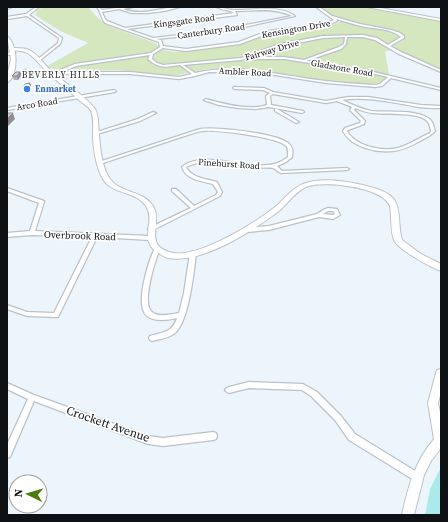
<svg xmlns="http://www.w3.org/2000/svg" width="448" height="522" font-family="'Source Serif 4',serif">
<style>
.green{fill:#d5e7bf}
.water{fill:#abeaea}
.lines{fill:none;stroke-linecap:round;stroke-linejoin:round}
.street-casing{stroke:#bac2c9;stroke-width:2.5}
.secondary-casing{stroke:#bac2c9;stroke-width:2}
.primary-casing{stroke:#bac2c9;stroke-width:2}
.street{fill:#fff;fill-rule:evenodd}
.secondary{fill:#fff;fill-rule:evenodd}
.primary{fill:#fff;fill-rule:evenodd}
.wall{fill:#b1afb6}
.shaded-wall{fill:#908e94}
.building{fill:#cecbd4;stroke:#908e94}
.shop-dot{fill:#3f7fe0;stroke:#fff;stroke-width:1.5}
.labels{text-anchor:middle;stroke-width:3.5;stroke-linejoin:round;paint-order:stroke}
.far-street-label{font-size:9px;fill:#0f1214;stroke:#fff}
.far-neighbourhood-label{font-size:9px;letter-spacing:1px;fill:#242b2f;stroke:#fff}
.far-shop-label{font-size:9px;font-weight:bold;fill:#366cbe;stroke:#fff;text-anchor:start}
.street-label{font-size:10px;fill:#0f1214;stroke:#fff}
.near-street-label{font-size:12px;fill:#0f1214;stroke:#fff}
</style>
<rect width="100%" height="100%" fill="#edf5fc"/>
<!-- green -->
<path class="green" d="M 43,7 L 88,7 L 99,19 L 109,26 L 155,43 L 163,50 L 174,52 L 188,51 L 244,43 L 270,33 L 320,27 L 338,23 L 342,20 L 332,16 L 319,7 L 366,7 L 441,20 L 441,69 L 395,50 L 385,51 L 389,74 L 383,82 L 373,84 L 326,81 L 260,71 L 219,68 L 206,69 L 173,76 L 119,70 L 56,70 L 48,67 L 49,65 L 88,43 L 60,31 L 35,15 L 38,10 Z"/>
<!-- water -->
<path class="water" d="M 441,467 L 441,515 L 425,515 L 430,489 Z"/>
<g class="lines">
<!-- street casing -->
<g class="street-casing">
<g id="street">
<path d="M 7,7 L 12,7 L 7,9 Z"/>
<path d="M 36,7 L 39,7 L 29,15 L 62,38 L 60,44 L 39,61 L 37,60 L 38,59 L 58,43 L 59,38 L 27,16 L 7,19 L 7,17 L 26,14 Z"/>
<path d="M 97,7 L 99,7 L 102,10 L 117,8 L 118,7 L 120,7 L 120,8 L 133,7 L 123,9 C 143,17 161,7 180,7 L 164,11 L 148,13 L 132,13 L 119,9 L 102,12 L 105,19 L 107,21 L 125,28 L 234,13 C 230,10 222,10 216,7 C 221,7 226,9 231,10 C 252,11 277,4 295,16 L 216,33 L 156,39 L 161,40 L 163,46 L 186,49 L 239,42 L 268,31 L 327,23 L 334,20 L 316,7 L 319,7 L 332,16 L 360,24 L 391,30 L 400,33 L 404,36 L 404,38 L 390,46 L 401,52 L 441,70 L 441,72 L 399,54 L 375,40 L 363,37 L 347,37 L 346,44 L 341,49 L 306,61 L 361,69 L 441,88 L 441,90 L 391,78 L 382,86 L 375,87 L 326,83 L 262,73 L 209,72 L 195,76 L 179,79 L 130,74 L 69,74 L 49,73 L 48,72 L 50,71 L 58,71 L 75,64 L 151,53 L 160,47 L 159,42 L 105,23 C 101,18 101,12 97,7 ZM 235,11 C 253,11 274,7 292,16 L 216,31 L 153,38 L 127,29 L 237,15 ZM 336,19 C 344,21 352,24 361,26 C 374,29 391,28 401,37 L 388,45 L 377,38 L 363,35 L 323,36 L 280,44 L 241,58 L 163,65 L 157,63 L 152,59 L 153,54 L 163,48 L 186,51 L 240,44 L 269,33 L 329,25 L 337,21 ZM 345,37 L 344,44 L 339,47 L 304,60 L 284,57 L 251,57 L 249,58 L 251,59 L 284,59 L 361,71 L 388,77 L 380,84 L 375,85 C 359,84 342,83 326,81 C 283,76 238,63 195,73 L 183,65 L 241,60 L 282,46 L 323,38 ZM 150,55 L 148,59 C 159,69 166,67 180,65 L 192,74 L 179,77 L 130,72 L 62,72 L 76,66 Z"/>
<path d="M 14,52 L 15,53 L 15,54 L 7,55 L 7,53 Z"/>
<path d="M 234,87 L 264,88 L 273,92 L 326,101 L 348,97 L 368,97 L 421,105 L 441,106 L 441,108 C 434,108 426,108 419,107 C 394,103 367,96 342,100 C 351,104 361,109 371,111 C 386,113 423,108 432,122 C 433,124 434,128 435,131 C 431,136 425,138 420,141 C 411,146 403,150 393,151 C 376,153 351,147 343,131 L 345,128 L 360,123 L 361,121 L 350,110 L 352,107 L 337,101 L 326,103 L 273,94 L 270,96 L 271,105 L 303,111 L 304,112 L 302,113 L 269,107 L 256,109 L 238,108 L 219,105 L 204,100 L 206,99 C 223,104 250,111 267,105 L 266,96 L 270,93 L 263,90 L 235,89 L 233,88 ZM 355,108 C 361,110 367,113 373,113 C 387,115 419,111 428,122 C 430,124 430,128 431,131 L 430,133 C 419,138 409,145 398,148 C 382,152 355,146 347,131 L 348,130 L 364,124 L 365,121 L 354,110 Z"/>
<path d="M 114,90 L 116,91 L 115,92 L 7,110 L 7,108 Z"/>
<path d="M 275,109 L 277,109 L 299,122 L 296,123 L 275,111 Z"/>
<path d="M 153,112 L 156,113 L 140,121 L 97,134 L 94,133 L 138,119 Z"/>
<path d="M 200,129 C 216,127 275,133 288,143 C 293,147 293,151 292,157 L 286,162 L 277,166 L 282,171 L 347,168 L 349,169 L 347,170 L 281,173 C 278,172 276,169 273,168 C 271,167 258,168 255,167 C 234,166 205,157 186,167 C 191,178 207,179 217,182 L 222,192 L 220,196 L 153,230 L 149,230 L 148,229 L 149,228 L 191,208 L 172,191 L 172,189 L 176,189 L 194,206 L 216,195 L 218,192 L 213,184 C 202,181 186,180 182,167 C 204,149 248,171 274,164 C 279,163 284,160 288,157 C 288,152 289,148 285,145 C 275,137 215,129 202,131 C 192,133 182,137 172,140 C 149,148 126,155 103,163 L 101,163 L 99,162 Z"/>
<path d="M 7,188 L 44,201 L 44,202 L 35,231 L 150,236 L 153,238 L 150,240 L 97,237 L 58,317 L 56,317 L 27,316 L 7,309 L 7,305 L 27,312 L 54,313 L 92,237 L 32,235 L 7,237 L 7,233 L 30,231 L 39,203 L 7,191 Z"/>
<path d="M 328,208 L 337,209 L 340,215 L 333,219 L 319,217 L 269,230 L 247,232 L 244,230 L 247,228 L 269,226 L 317,214 L 323,210 ZM 328,211 L 333,211 L 335,214 L 333,215 L 323,214 Z"/>
<path d="M 157,247 L 160,249 C 155,260 141,304 152,312 C 158,318 172,314 179,313 L 184,293 L 190,253 L 193,251 L 196,253 C 194,271 189,321 175,333 C 169,338 160,339 152,341 L 150,340 L 149,338 L 150,336 C 163,332 172,333 177,318 C 168,320 155,322 147,316 C 134,305 149,260 155,248 Z"/>
<path d="M 249,382 L 303,384 L 317,392 L 341,416 L 355,434 L 420,474 L 421,477 L 420,480 L 417,481 L 414,480 L 349,440 L 335,420 L 311,396 L 302,390 L 249,388 L 229,393 L 227,392 L 225,390 L 227,388 L 229,387 Z"/>
<path d="M 7,383 L 34,395 L 148,436 L 163,438 L 213,432 L 216,433 L 217,436 L 216,439 L 213,440 L 163,446 L 148,444 L 34,401 L 10,457 L 7,458 L 7,445 L 28,399 L 7,389 Z"/>
</g>
</g>
<!-- secondary casing -->
<g class="secondary-casing">
<g id="secondary">
<path d="M 367,7 L 375,7 L 441,19 L 441,21 Z"/>
<path d="M 11,48 C 16,48 22,48 27,49 C 37,53 44,64 51,71 C 60,79 93,102 96,111 C 99,119 98,127 99,135 C 100,148 102,168 110,179 C 121,194 145,190 154,208 C 162,224 144,244 169,252 C 195,261 255,223 275,207 C 285,199 292,188 303,184 C 321,177 345,181 363,185 C 374,188 389,191 395,201 C 401,212 398,228 402,240 L 421,254 L 441,264 L 441,271 C 432,268 397,249 394,240 C 390,230 392,217 390,206 C 383,187 323,180 306,187 C 295,192 288,203 279,211 C 252,231 203,264 168,258 C 164,257 160,254 157,252 C 139,241 155,222 147,208 C 139,191 112,195 103,179 C 96,167 93,148 93,135 C 93,127 94,118 91,111 C 89,107 84,104 80,101 C 70,91 58,82 48,73 C 42,67 36,59 29,54 C 23,50 18,51 11,50 Z"/>
<path d="M 441,369 L 441,392 L 438,403 L 441,417 L 441,448 L 431,461 L 424,475 L 414,515 L 402,515 C 408,487 415,461 434,439 L 428,403 L 436,373 L 437,370 Z"/>
</g>
</g>
<!-- primary casing -->
<g class="primary-casing">
<path id="primary" d="M 7,36 C 18,44 19,76 7,83 L 7,76 L 11,59 Z"/>
</g>
<!-- street -->
<use href="#street" class="street"/>
<!-- secondary -->
<use href="#secondary" class="secondary"/>
<!-- primary -->
<use href="#primary" class="primary"/>
</g>
<!-- wall -->
<g class="wall">
<path d="M 26,69 L 27,74 L 25,79 L 21,79 L 20,77 L 18,80 L 14,80 L 12,76 Z"/>
<path d="M 30,83 L 31,86 L 28,91 L 24,91 L 23,88 Z"/>
</g>
<!-- shaded-wall -->
<g class="shaded-wall">
<path d="M 26,69 L 27,74 L 25,79 L 24,74 Z"/>
<path d="M 20,72 L 21,74 L 20,74 L 20,77 L 18,80 L 17,76 Z"/>
<path d="M 30,83 L 31,86 L 28,91 L 27,88 Z"/>
<path d="M 13,113 L 15,119 L 7,127 L 7,119 Z"/>
</g>
<!-- building -->
<g class="building">
<path d="M 26,69 L 24,74 L 20,74 L 22,70 Z"/>
<path d="M 16,72 L 20,72 L 17,76 L 12,76 Z"/>
<path d="M 30,83 L 27,88 L 23,88 L 25,84 Z"/>
<path d="M 7,113 L 13,113 L 7,119 Z"/>
</g>
<!-- markers -->
<circle class="shop-dot" cx="27" cy="89" r="4"/>
<g class="labels">
<!-- far-street labels -->
<g class="far-street-label">
<text transform="translate(184 21) rotate(-7)" y="3">Kingsgate Road</text>
<text transform="translate(296 29) rotate(-10)" y="3">Kensington Drive</text>
<text transform="translate(211 31) rotate(-8)" y="3">Canterbury Road</text>
<text transform="translate(272 50) rotate(-16)" y="3">Fairway Drive</text>
<text transform="translate(342 68) rotate(10)" y="3">Gladstone Road</text>
<text transform="translate(245 72) rotate(3)" y="3">Ambler Road</text>
<text transform="translate(37 104) rotate(-9)" y="3">Arco Road</text>
<text transform="translate(229 164) rotate(4)" y="3">Pinehurst Road</text>
</g>
<!-- far-neighbourhood labels -->
<g class="far-neighbourhood-label">
<text x="61" y="78">BEVERLY HILLS</text>
</g>
<!-- far-shop labels -->
<g class="far-shop-label">
<text x="35" y="92">Enmarket</text>
</g>
<!-- street labels -->
<g class="street-label">
<text transform="translate(80 235) rotate(2)" y="4">Overbrook Road</text>
</g>
<!-- near-street labels -->
<g class="near-street-label">
<text transform="translate(108 424) rotate(19)" y="4">Crockett Avenue</text>
</g>
</g>
<!-- border -->
<rect width="448" height="522" fill="none" stroke="#0f1214" stroke-width="16"/>
<!-- north arrow -->
<g transform="translate(28 494) rotate(275)"><circle r="19" fill="#ffffff" stroke="#9fa0a1"/>
<path d="M0-3L7 15L0 10L-7 15Z" fill="#4a7e0f"/>
<text y="-6" font-size="11" font-weight="bold" text-anchor="middle" fill="#0f1214">N</text>
</g>
</svg>
